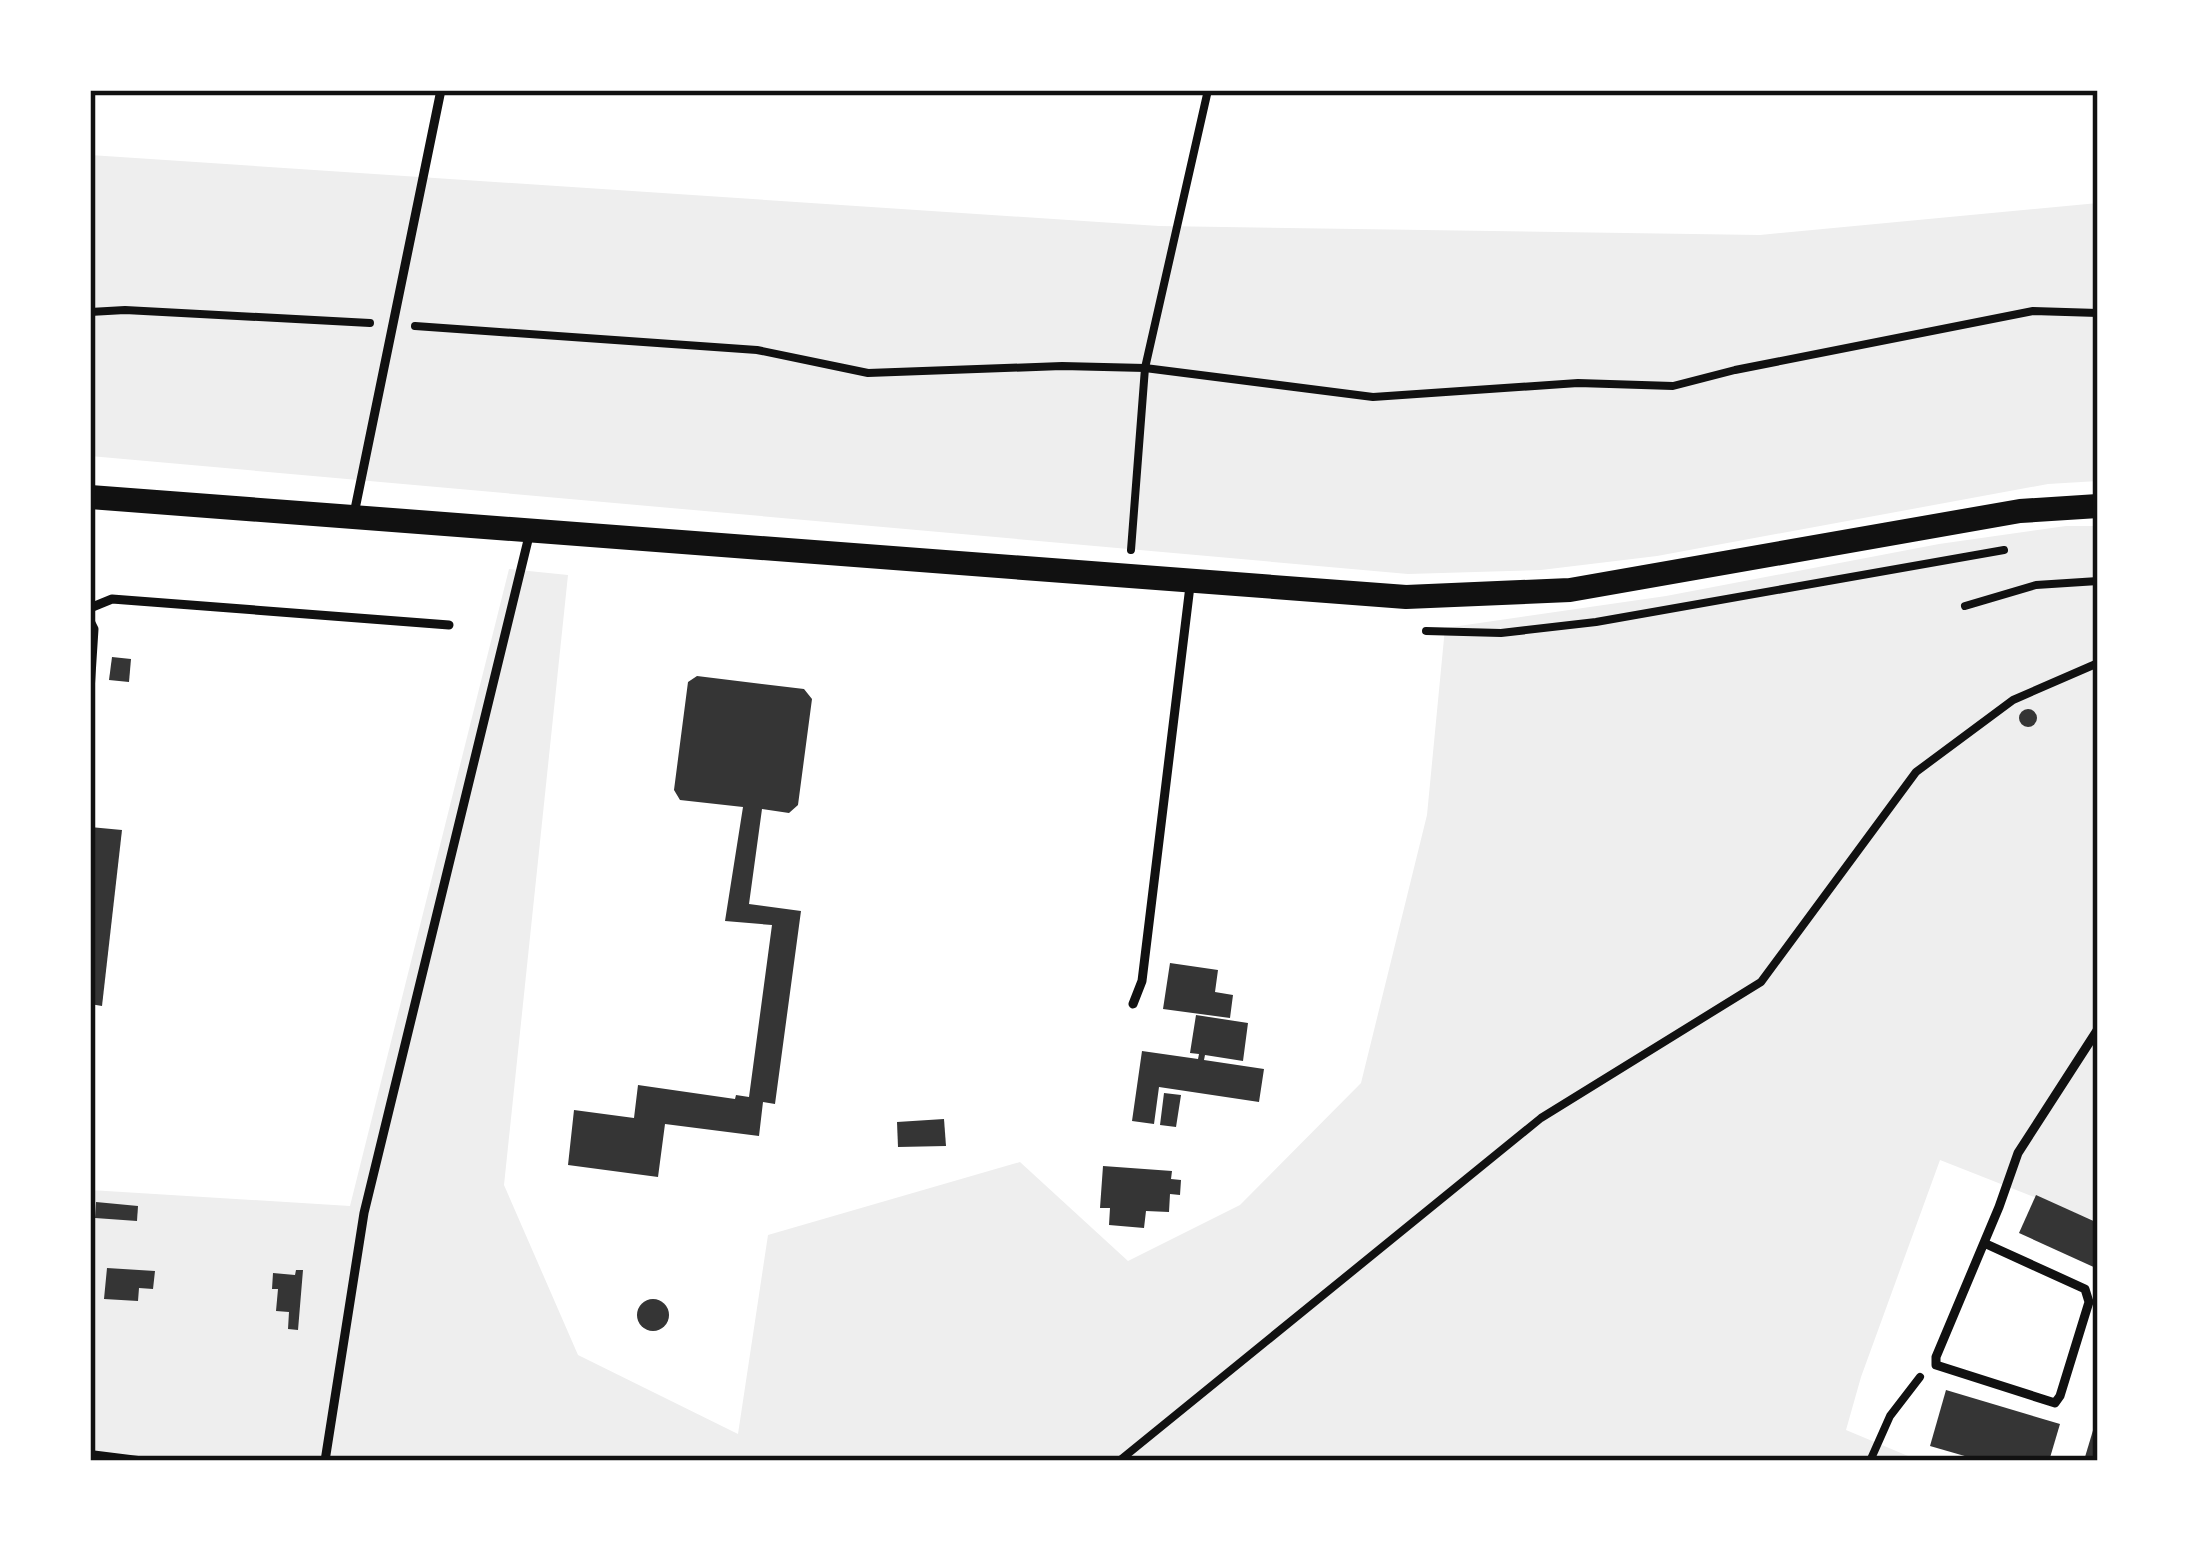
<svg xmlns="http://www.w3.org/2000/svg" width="2188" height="1551" font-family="Inter,sans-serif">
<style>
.green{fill:#eee}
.building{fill:#353535}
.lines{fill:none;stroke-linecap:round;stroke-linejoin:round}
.path{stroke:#111;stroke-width:8}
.service{stroke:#111;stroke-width:9}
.secondary{stroke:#111;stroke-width:24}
.neatline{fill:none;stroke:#111;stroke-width:4.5}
</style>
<rect width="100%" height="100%" fill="#fff"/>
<!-- green -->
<g class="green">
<path d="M 90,155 L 1159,226 L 1760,235 L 2098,203 L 2098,481 L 2048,484 L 1657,556 L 1541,570 L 1408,574 L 90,456 Z"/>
<path d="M 2066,526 L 2098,526 L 2098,1222 L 1940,1160 L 1861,1377 L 1846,1430 L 1920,1461 L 90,1461 L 90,1190 L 350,1206 L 509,569 L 568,575 L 504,1185 L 578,1355 L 738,1434 L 768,1235 L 1020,1162 L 1128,1261 L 1240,1205 L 1361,1083 L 1427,815 L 1445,628 L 1666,596 L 1939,544 Z"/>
</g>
<!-- building -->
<g class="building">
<path d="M 112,657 L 131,659 L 129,682 L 109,680 Z"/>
<path d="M 697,676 L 804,689 L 812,699 L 798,805 L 789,813 L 762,809 L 749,904 L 801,911 L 775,1104 L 763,1102 L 759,1136 L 665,1124 L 658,1177 L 568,1165 L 574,1110 L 634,1118 L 638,1085 L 735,1099 L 736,1095 L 749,1097 L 772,925 L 725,921 L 743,807 L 680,800 L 674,790 L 688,682 Z"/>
<circle cx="2028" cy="718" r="9"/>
<path d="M 90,827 L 122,830 L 102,1006 L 90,1004 Z"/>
<path d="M 1170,963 L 1218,970 L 1215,992 L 1233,995 L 1230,1018 L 1163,1009 Z"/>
<path d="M 1196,1015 L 1248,1023 L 1243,1061 L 1205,1055 L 1204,1060 L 1264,1069 L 1259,1102 L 1159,1087 L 1154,1124 L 1132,1121 L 1142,1051 L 1198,1059 L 1199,1054 L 1190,1053 Z"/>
<path d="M 1164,1093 L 1181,1095 L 1176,1127 L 1160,1125 Z"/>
<path d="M 944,1119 L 946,1146 L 898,1147 L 897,1122 Z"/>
<path d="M 1103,1166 L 1172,1171 L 1171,1179 L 1181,1180 L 1180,1195 L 1170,1194 L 1169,1212 L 1146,1211 L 1144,1228 L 1109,1225 L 1110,1208 L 1100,1208 Z"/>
<path d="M 2036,1195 L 2098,1223 L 2098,1269 L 2019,1233 Z"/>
<path d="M 96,1202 L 138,1206 L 137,1221 L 95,1218 Z"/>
<path d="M 107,1268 L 155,1271 L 153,1289 L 139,1288 L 138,1301 L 104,1299 Z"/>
<path d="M 296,1270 L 303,1270 L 298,1330 L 288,1329 L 289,1312 L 276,1311 L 278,1289 L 272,1289 L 273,1273 L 295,1275 Z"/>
<circle cx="653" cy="1315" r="16"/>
<path d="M 1946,1390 L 2060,1424 L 2049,1461 L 1982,1461 L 1930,1446 Z"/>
<path d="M 2097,1417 L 2098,1417 L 2098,1461 L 2085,1457 Z"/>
</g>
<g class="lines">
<!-- path -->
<g class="path">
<path d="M 90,312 L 125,310 L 370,323"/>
<path d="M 415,326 L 757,350 L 868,373 L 1062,366 L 1145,368 L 1373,397 L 1578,383 L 1673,386 L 1735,370 L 2033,311 L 2098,313"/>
<path d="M 1131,550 L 1145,368 L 1208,90"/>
<path d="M 1965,606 L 2036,585 L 2098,581"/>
<path d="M 1426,631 L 1501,633 L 1596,622 L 2004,550"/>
<path d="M 90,1454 L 146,1461"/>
<path d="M 1119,1461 L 1541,1118 L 1761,982 L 1916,772 L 2013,700 L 2098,663"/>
<path d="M 1870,1461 L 1890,1416 L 1920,1377"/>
</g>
<!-- service -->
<g class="service">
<path d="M 354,514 L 441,90"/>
<path d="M 90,608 L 112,599 L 449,625"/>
<path d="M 90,621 L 94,629 L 90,691"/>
<path d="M 1133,1004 L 1142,981 L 1190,586"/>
<path d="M 1984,1243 L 2085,1289 L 2089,1302 L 2060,1396 L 2055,1403 L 1936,1365 L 1936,1357 L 1999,1207 L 2018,1153 L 2098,1029"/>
<path d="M 325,1461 L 364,1213 L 529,536"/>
</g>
<!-- secondary -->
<path class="secondary" d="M 90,497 L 1406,597 L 1570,590 L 2020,511 L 2098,506"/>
</g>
<!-- border -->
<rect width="2188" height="1551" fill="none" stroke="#ffffff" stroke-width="186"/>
<rect x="93" y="93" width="2002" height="1365" class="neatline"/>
</svg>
